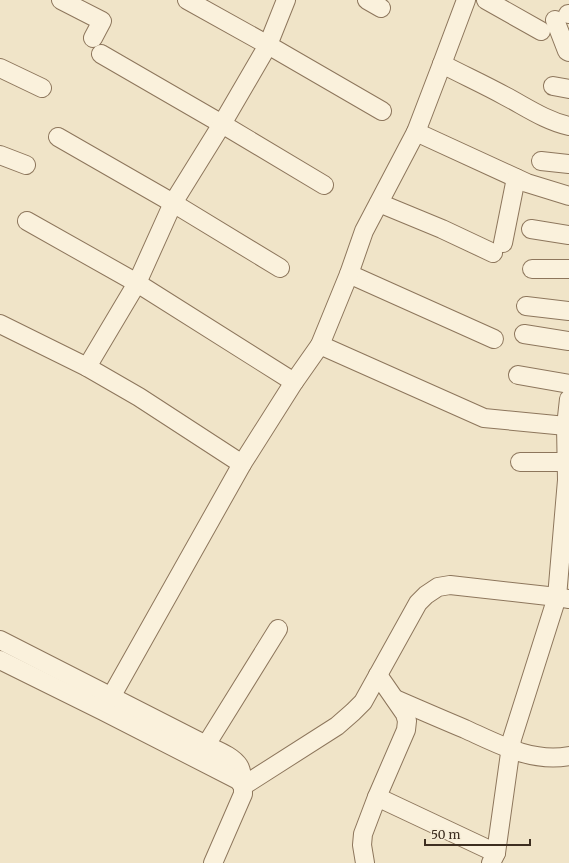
<svg xmlns="http://www.w3.org/2000/svg" width="569" height="863" font-family="Merriweather,serif">
<style>
.lines{fill:none;stroke-linecap:round;stroke-linejoin:round}
.minor-casing{stroke:#8d765c;stroke-width:20}
.minor{stroke:#faf1dc;stroke-width:18}
</style>
<rect width="100%" height="100%" fill="#f0e4c8"/>
<g class="lines">
<!-- minor casing -->
<g class="minor-casing">
<g id="minor">
<path d="M 61,0 L 102,21 L 93,38"/>
<path d="M 187,0 L 268,45 L 382,111"/>
<path d="M 367,0 L 381,8"/>
<path d="M 486,0 L 541,31"/>
<path d="M 568,14 L 569,14"/>
<path d="M 555,20 L 567,51 L 569,52"/>
<path d="M 101,54 L 222,124 L 324,185"/>
<path d="M 442,64 C 463,75 485,85 505,96 C 526,107 546,121 569,126"/>
<path d="M 0,68 L 42,88"/>
<path d="M 553,86 L 569,89"/>
<path d="M 416,132 L 527,183 L 569,196"/>
<path d="M 58,137 L 173,203 L 280,268"/>
<path d="M 0,155 L 26,165"/>
<path d="M 541,161 L 569,164"/>
<path d="M 379,203 L 442,229 L 493,253"/>
<path d="M 27,221 L 137,283 L 294,382"/>
<path d="M 531,229 L 569,235"/>
<path d="M 503,243 L 516,178"/>
<path d="M 532,269 L 569,269"/>
<path d="M 349,274 L 494,339"/>
<path d="M 526,306 L 569,311"/>
<path d="M 0,324 L 87,367 L 139,397 L 242,464 L 111,697"/>
<path d="M 524,334 L 569,341"/>
<path d="M 320,345 L 484,418 L 566,426"/>
<path d="M 87,367 L 137,283 L 173,203 L 222,124 L 268,45 L 286,0"/>
<path d="M 518,375 L 569,384"/>
<path d="M 520,462 L 568,462"/>
<path d="M 242,464 L 294,382 L 320,345 L 349,274 L 364,231 L 416,132 L 442,64 L 466,0"/>
<path d="M 0,640 L 206,745 C 216,750 233,756 239,766 C 243,772 243,787 243,794 L 213,863"/>
<path d="M 0,660 L 103,711 L 238,780 L 243,786"/>
<path d="M 395,699 C 418,709 441,719 465,729 C 498,744 532,763 569,756"/>
<path d="M 206,745 L 278,629"/>
<path d="M 243,786 L 337,726 L 353,712 L 363,702 L 418,603 L 426,595 L 438,587 L 450,585 L 557,597 L 567,480 L 566,426 L 569,399"/>
<path d="M 377,797 L 496,853"/>
<path d="M 365,863 L 362,845 L 363,834 L 377,797 L 406,730 L 407,721 L 405,714 L 378,675"/>
<path d="M 491,863 L 496,853 L 512,739 L 557,597 L 568,599"/>
</g>
</g>
<!-- minor -->
<use href="#minor" class="minor"/>
</g>
<!-- scale -->
<path d="M425 839v6h105v-6" fill="none" stroke="#3d2e20" stroke-width="2"/>
<text x="431" y="839" font-size="12" fill="#3d2e20" stroke="#f7eed8" stroke-width="3" paint-order="stroke">50 m</text>
</svg>
